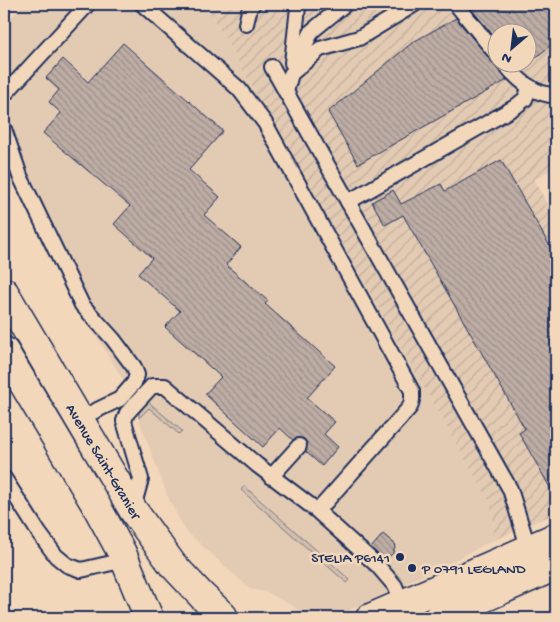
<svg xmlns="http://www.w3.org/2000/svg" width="560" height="622" font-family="'Gochi Hand',sans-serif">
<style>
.built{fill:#e3cab3}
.industrial{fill:url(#industrial-furrows);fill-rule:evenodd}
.grass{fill:url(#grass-tufts);stroke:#777786}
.building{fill:url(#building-back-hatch);stroke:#1b2f5e}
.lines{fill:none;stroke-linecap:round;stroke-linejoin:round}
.service-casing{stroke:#1b2f5e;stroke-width:18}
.minor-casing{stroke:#1b2f5e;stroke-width:31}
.tertiary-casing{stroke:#1b2f5e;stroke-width:31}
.service{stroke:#f3d7ba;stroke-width:14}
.minor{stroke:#f3d7ba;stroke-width:28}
.tertiary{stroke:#f3d7ba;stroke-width:28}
.poi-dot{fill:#1b2f5e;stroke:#f3d7ba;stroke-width:2}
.labels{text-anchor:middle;stroke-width:5;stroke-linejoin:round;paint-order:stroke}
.street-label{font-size:15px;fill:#1b2f5e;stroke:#f3d7ba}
.poi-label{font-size:15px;fill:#1b2f5e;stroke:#f3d7ba;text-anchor:end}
</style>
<defs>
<pattern id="industrial-furrows" width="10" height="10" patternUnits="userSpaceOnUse" patternTransform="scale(1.25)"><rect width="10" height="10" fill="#e3cab3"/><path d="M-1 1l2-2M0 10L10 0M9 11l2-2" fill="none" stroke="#c2ae9c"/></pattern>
<pattern id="grass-tufts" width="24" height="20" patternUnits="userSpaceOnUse" patternTransform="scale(1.25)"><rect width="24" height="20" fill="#d3bfad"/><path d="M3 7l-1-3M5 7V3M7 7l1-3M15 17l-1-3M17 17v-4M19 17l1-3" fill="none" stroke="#b5a497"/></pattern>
<pattern id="building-back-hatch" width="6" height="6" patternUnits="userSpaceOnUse" patternTransform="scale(1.25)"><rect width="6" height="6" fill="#beada4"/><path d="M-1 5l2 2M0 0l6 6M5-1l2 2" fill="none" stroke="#9a8d89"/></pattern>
</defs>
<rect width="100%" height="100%" fill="#f3d7ba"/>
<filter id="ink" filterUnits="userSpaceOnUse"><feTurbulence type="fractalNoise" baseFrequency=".02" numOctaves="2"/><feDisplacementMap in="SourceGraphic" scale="10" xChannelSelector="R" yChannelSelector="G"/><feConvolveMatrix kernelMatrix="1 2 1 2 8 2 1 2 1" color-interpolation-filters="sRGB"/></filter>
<g filter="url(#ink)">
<!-- built -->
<path class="built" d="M 23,4 L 205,4 L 489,501 L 494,526 L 490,542 L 457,559 L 337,616 L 320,617 L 303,613 L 286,602 L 266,592 L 250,589 L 186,531 L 170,502 L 125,383 L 71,294 L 4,152 L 4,26 Z"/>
<!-- industrial -->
<path class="industrial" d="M 205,4 L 556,4 L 556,166 L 534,180 L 556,219 L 556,513 L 490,542 L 494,526 L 489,501 ZM 498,32 L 528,32 L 528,62 L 498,62 Z"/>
<!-- grass -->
<g class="grass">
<path d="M 146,400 L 182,431 L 179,434 L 149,408 L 139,418 L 139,413 Z"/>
<path d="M 244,486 L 350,580 L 347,583 L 241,490 Z"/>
</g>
<!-- building -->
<g class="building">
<path d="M 481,4 L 556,4 L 556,41 L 522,69 L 515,62 L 528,62 L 528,32 L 498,32 L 498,41 L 471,9 Z"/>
<path d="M 456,18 L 507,80 L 358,164 L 328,112 L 413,42 Z"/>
<path d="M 123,43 L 223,131 L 189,170 L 220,197 L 204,215 L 241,247 L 226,265 L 268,301 L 265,304 L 335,366 L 307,398 L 335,422 L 324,434 L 338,447 L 322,466 L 306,452 L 307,444 L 304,439 L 297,438 L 293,440 L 280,428 L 263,447 L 205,394 L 221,377 L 165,327 L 180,311 L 138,274 L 152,258 L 114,224 L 130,206 L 43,133 L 61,113 L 49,102 L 59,90 L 46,78 L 63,59 L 88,82 Z"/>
<path d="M 501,160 L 556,257 L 556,498 L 519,433 L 525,429 L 403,215 L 385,225 L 372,202 L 393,190 L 401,204 L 441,184 L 445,191 Z"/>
<path d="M 383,534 L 396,545 L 393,553 L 385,561 L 371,548 Z"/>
</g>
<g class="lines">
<!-- service casing -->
<g class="service-casing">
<g id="service">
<path d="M 456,4 L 498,56"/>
<path d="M 246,24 L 250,7 L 253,4"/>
<path d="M 503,62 C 516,78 535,96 556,95"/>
<path d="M 292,63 L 298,7 L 301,4"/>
<path d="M 272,67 L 510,489 L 530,553"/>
<path d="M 294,68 L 312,31 L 345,4"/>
<path d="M 286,92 L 291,74 L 320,49 L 359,38 L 415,4"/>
<path d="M 4,95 L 88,4"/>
<path d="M 4,129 L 20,176 L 82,305 L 113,339 L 134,367 L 137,375 L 134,383 L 120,399 L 91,413 L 77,417"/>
<path d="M 348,202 L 515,107 L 525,99 L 530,87"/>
<path d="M 271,477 L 299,446"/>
<path d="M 4,478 L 39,533 L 56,556 L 67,565 L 81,570 L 125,560"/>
<path d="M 133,508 L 141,479 L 124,421 L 127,413 L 152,386 L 165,386 L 257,465 L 315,509 L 322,506 L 410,407 L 412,400 L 412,391 L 265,123 L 239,89 L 142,4"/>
<path d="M 315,509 L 377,565 L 395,586 L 402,604"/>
</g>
</g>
<!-- minor casing -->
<g class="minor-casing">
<g id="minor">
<path d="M 370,618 L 556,537"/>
<path d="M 438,618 L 556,566"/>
</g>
</g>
<!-- tertiary casing -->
<g class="tertiary-casing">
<g id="tertiary">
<path d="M 4,292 L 133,510 L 172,564 L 202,596 L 223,616"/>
<path d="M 4,351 L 97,507 L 122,553 L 149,618"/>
</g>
</g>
<!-- service -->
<use href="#service" class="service"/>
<!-- minor -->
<use href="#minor" class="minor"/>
<!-- tertiary -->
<use href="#tertiary" class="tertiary"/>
</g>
</g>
<!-- markers -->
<g class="poi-dot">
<circle cx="400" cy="557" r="5"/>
<circle cx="412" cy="568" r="5"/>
</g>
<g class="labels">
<!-- street labels -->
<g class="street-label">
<text transform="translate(104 461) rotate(59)" y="5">Avenue Saint-Granier</text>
</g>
<!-- poi labels -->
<g class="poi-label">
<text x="390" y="562">STELIA P6141</text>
<text x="422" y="573" text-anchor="start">P 0791 LEGLAND</text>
</g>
</g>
<!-- margin -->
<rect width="560" height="622" fill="none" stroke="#f3d7ba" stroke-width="20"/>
<rect x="10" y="10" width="540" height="602" fill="none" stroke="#1b2f5e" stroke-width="2" filter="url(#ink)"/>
<!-- north arrow -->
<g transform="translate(512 48) rotate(208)"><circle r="24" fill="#f3d7ba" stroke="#9d9495"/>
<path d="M0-4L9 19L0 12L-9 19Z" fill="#1b2f5e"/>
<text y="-8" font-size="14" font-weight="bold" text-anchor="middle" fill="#1b2f5e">N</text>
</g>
</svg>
